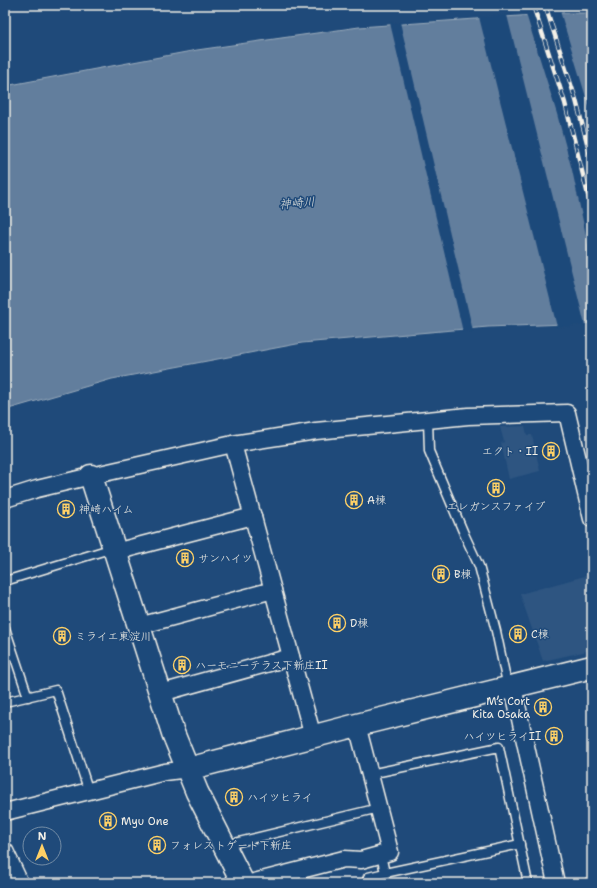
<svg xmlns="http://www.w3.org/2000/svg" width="597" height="888" font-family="'Shantell Sans','Klee One',sans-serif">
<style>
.built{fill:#2d5581}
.water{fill:#627e9d;stroke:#9cacbb}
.pier{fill:#1f4a7a}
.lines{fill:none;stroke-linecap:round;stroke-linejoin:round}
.lane-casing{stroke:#f4f1e8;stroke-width:11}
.street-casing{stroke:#f4f1e8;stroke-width:19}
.secondary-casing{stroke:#f4f1e8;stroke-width:25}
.lane{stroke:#1f4a7a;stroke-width:8}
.street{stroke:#1f4a7a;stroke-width:16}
.secondary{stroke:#1f4a7a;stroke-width:22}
.rail-casing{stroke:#f4f1e8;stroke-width:4.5}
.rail{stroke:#1f4a7a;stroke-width:3;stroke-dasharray:9;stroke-linecap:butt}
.labels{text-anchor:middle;stroke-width:3;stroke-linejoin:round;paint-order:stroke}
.poi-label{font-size:11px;fill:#f4f1e8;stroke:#1f4a7a;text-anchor:start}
.water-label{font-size:12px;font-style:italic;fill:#dee0dd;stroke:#1f4a7a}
</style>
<rect width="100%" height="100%" fill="#1f4a7a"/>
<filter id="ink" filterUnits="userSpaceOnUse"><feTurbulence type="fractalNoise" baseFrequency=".025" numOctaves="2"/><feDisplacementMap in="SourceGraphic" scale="8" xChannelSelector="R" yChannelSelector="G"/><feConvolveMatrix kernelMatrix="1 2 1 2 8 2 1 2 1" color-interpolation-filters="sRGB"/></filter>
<g filter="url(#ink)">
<!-- built -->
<g class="built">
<path d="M 525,426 L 527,435 L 532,435 L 540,471 L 509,479 L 501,443 L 504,442 L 500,427 Z"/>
<path d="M 592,574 L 592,650 L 543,661 L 520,594 Z"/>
</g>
<!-- water -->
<path class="water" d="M 563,13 L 592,13 L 592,323 L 488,327 L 302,343 L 112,379 L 5,410 L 5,86 L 197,50 L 359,27 Z"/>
<!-- pier -->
<g class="pier">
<path d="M 560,11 L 592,117 L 592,263 L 572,170 L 557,114 L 526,14 Z"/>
<path d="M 507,15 L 585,325 L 557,327 L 479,17 Z"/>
<path d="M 400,22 L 473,331 L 463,332 L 390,23 Z"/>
</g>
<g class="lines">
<!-- lane casing -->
<g class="lane-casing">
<g id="lane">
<path d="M 428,420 L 429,451 L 465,536 L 479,566 L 496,631 L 508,688"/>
<path d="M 5,581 L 113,548"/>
<path d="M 5,628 L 28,697"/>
<path d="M 5,702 L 56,690 L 89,792"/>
<path d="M 370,774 L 499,747 L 528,883"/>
<path d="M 226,845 L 379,808"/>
<path d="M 385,873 L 520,844"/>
<path d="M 366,883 L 368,877 L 385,873 L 381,855"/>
</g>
</g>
<!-- street casing -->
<g class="street-casing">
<g id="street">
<path d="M 233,444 L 313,737"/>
<path d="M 5,499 L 37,489 L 91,476 L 233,444 L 316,431 L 468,416 L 567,413 L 592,519"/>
<path d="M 115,552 L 253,516"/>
<path d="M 139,626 L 273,590"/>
<path d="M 513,687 L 556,883"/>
<path d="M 161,693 L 291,657"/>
<path d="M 5,812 L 165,772 L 188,769"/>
<path d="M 5,851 L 20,883"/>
<path d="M 250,883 L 344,859 L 361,860 L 390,852 L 357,725"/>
</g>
</g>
<!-- secondary casing -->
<g class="secondary-casing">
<g id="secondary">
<path d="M 91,476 L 173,733 L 197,792 L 243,883"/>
<path d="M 188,769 L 357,725 L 592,667"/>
</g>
</g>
<!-- lane -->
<use href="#lane" class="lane"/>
<!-- street -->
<use href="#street" class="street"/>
<!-- secondary -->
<use href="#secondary" class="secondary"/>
<!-- rail casing -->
<g class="rail-casing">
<g id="rail">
<path d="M 533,5 L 565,103 L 592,211"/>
<path d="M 545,5 L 576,100 L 592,162"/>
</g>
</g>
<!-- rail -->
<use href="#rail" class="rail"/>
</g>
</g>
<!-- icons -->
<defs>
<g id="building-ring" transform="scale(0.9)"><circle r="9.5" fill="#1f4a7a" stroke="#ffd166" stroke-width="1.5"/><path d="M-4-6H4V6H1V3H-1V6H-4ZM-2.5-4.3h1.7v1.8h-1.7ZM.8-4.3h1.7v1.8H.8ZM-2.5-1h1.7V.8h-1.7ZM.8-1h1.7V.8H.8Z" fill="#ffd166"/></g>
</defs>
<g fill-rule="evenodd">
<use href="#building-ring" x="551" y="451"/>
<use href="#building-ring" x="496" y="488"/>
<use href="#building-ring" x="354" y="500"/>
<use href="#building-ring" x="66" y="509"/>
<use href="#building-ring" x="185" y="558"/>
<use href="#building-ring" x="441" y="574"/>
<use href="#building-ring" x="337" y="623"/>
<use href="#building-ring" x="518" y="634"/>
<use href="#building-ring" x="62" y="636"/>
<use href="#building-ring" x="182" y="665"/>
<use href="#building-ring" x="543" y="707"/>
<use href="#building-ring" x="554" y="736"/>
<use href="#building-ring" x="234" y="797"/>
<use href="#building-ring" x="108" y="821"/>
<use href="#building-ring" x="157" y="845"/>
</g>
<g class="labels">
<!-- poi labels -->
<g class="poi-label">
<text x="538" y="455" text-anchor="end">エクト・II</text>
<text x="367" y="504">A棟</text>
<text x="496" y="510" text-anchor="middle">エレガンスファイブ</text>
<text x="79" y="513">神崎ハイム</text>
<text x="198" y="562">サンハイツ</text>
<text x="454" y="578">B棟</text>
<text x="350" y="627">D棟</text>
<text x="531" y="638">C棟</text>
<text x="75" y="640">ミライエ東淀川</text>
<text x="195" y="669">ハーモニーテラス下新庄II</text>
<text x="530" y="705" text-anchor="end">M’s Cort<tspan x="530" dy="13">Kita Osaka</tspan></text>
<text x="541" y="740" text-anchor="end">ハイツヒライII</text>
<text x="247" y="801">ハイツヒライ</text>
<text x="121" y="825">Myu One</text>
<text x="170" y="849">フォレストゲート下新庄</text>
</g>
<!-- water labels -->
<g class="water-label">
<text transform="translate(297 203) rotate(-5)" y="4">神崎川</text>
</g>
</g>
<!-- margin -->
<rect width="597" height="888" fill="none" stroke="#1f4a7a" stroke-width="20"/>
<rect x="10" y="10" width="577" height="868" fill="none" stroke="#f4f1e8" stroke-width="1.5" filter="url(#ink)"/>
<!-- north arrow -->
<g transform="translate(42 846)"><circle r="19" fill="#1f4a7a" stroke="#748da6"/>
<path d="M0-3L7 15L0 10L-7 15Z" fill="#ffd166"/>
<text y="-6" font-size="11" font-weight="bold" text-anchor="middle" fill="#f4f1e8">N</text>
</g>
</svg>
